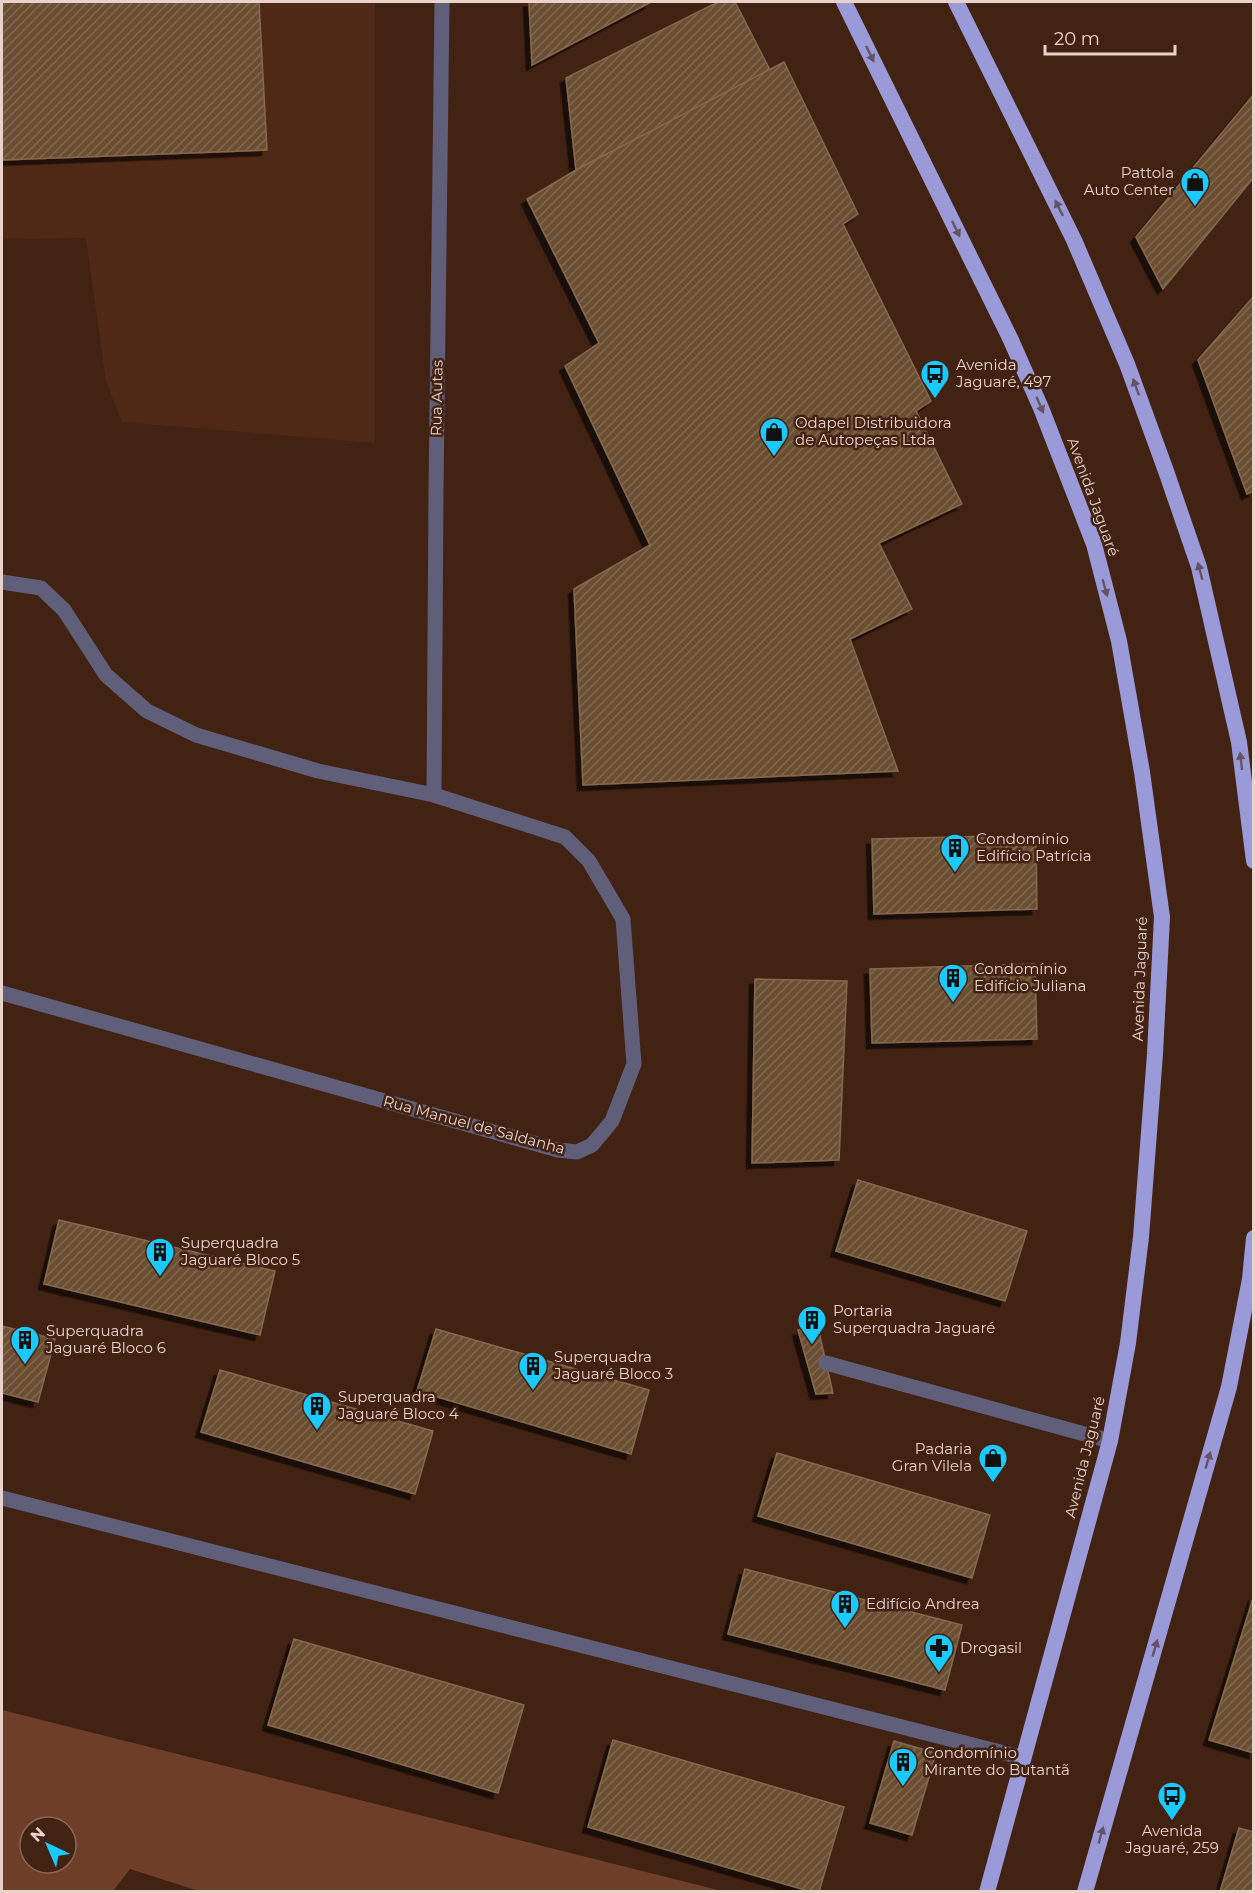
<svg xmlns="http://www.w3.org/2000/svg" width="1255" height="1893" font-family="Montserrat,sans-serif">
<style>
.built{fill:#502916}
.green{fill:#6e3e28;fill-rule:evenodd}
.building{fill:url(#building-hatch);stroke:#86694d;stroke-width:1.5;filter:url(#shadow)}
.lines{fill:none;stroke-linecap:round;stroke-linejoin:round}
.service{stroke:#5f5f7a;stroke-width:15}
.minor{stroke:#5f5f7a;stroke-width:15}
.trunk{stroke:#9b9ad8;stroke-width:16}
.oneway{fill:#665262}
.labels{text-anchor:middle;stroke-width:5;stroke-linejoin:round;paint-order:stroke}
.poi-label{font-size:15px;fill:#e8d2c9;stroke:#422213;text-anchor:start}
.street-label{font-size:15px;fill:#e8d2c9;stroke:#422213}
</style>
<defs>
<pattern id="building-hatch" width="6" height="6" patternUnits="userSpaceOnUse" patternTransform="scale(1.5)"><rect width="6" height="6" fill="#6b4f33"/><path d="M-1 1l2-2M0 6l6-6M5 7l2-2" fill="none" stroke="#80674f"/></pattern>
<filter id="shadow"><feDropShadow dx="-5.5" dy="5.5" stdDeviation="0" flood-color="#0009"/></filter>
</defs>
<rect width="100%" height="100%" fill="#422213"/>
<!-- built -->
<path class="built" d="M 2,2 L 375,2 L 375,443 L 122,422 L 106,381 L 86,238 L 2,239 Z"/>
<!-- green -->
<path class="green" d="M 2,1710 L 722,1891 L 202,1892 L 130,1869 L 113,1891 L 2,1891 ZM 30,1827 L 66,1827 L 66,1863 L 30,1863 Z"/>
<!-- building -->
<g class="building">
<path d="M 2,2 L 259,2 L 267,150 L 2,160 Z"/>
<path d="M 529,2 L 651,2 L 532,65 Z"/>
<path d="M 718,2 L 735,2 L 770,70 L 576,170 L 566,78 Z"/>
<path d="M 784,62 L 858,214 L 843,224 L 931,401 L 916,411 L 962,504 L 879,543 L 912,609 L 850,639 L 898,771 L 583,785 L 574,589 L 650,545 L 565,366 L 599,343 L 527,199 L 576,170 Z"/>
<path d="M 1254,94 L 1254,177 L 1163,289 L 1136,237 Z"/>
<path d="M 1254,296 L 1254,491 L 1247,494 L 1198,360 Z"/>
<path d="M 1036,835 L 1037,909 L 874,914 L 872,839 Z"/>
<path d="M 1035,964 L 1037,1039 L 872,1043 L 870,969 Z"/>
<path d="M 755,979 L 847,981 L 839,1160 L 752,1163 Z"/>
<path d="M 858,1180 L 1027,1231 L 1005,1301 L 836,1251 Z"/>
<path d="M 59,1220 L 275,1271 L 260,1335 L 44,1284 Z"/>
<path d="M 2,1326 L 55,1339 L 38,1402 L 2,1393 Z"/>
<path d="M 818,1327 L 826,1363 L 833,1393 L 816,1394 L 798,1330 Z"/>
<path d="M 436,1329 L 649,1390 L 631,1454 L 417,1391 Z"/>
<path d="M 220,1370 L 433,1431 L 415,1494 L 201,1432 Z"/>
<path d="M 777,1453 L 990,1515 L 972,1578 L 758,1516 Z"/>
<path d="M 745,1569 L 962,1625 L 945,1690 L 728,1634 Z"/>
<path d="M 1254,1595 L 1254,1753 L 1209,1740 Z"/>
<path d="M 294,1639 L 524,1705 L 498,1793 L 268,1725 Z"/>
<path d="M 613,1740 L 844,1807 L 819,1892 L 812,1892 L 588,1827 Z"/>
<path d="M 894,1741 L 936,1753 L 912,1835 L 870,1823 Z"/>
<path d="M 1239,1828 L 1254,1832 L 1254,1892 L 1220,1892 Z"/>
</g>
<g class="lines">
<!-- service -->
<g class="service">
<path d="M 826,1363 L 1110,1441"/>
<path d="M 2,1498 L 1024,1758"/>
</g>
<!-- minor -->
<g class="minor">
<path d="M 2,582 L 41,588 L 64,610 L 106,675 L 147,711 L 196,735 L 318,771 L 434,795 L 565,837 L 589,861 L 623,919 L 634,1064 L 612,1121 L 592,1145 L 577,1152 L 558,1150 L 2,993"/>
<path d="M 434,795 L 436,491 L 442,2"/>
</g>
<!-- trunk -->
<g class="trunk">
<path d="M 844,2 L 1010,338 L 1041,408 L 1094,544 L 1119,641 L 1142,772 L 1162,917 L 1155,1054 L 1141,1237 L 1128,1343 L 1110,1441 L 987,1892"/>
<path d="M 956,2 L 1074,240 L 1127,364 L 1166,471 L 1199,567 L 1239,742 L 1254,861"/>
<path d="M 1085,1892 L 1229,1387 L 1250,1279 L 1254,1238"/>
</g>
</g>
<!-- one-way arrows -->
<defs><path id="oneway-solid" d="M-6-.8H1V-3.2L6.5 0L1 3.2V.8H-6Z" transform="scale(1.5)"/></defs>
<g class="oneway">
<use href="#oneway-solid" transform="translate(870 54) rotate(64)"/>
<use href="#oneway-solid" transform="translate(1059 208) rotate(-116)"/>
<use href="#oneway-solid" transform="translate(956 229) rotate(64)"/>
<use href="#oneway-solid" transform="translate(1136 387) rotate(-110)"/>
<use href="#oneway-solid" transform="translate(1040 405) rotate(67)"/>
<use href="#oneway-solid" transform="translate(1200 571) rotate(-105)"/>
<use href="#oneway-solid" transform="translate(1105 588) rotate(75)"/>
<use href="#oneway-solid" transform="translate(1241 761) rotate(-97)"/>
<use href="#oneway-solid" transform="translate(1208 1460) rotate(-74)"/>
<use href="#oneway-solid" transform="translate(1155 1648) rotate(-74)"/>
<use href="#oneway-solid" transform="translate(1101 1835) rotate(-74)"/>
</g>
<!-- icons -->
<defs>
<g id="shop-pin" transform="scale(1.5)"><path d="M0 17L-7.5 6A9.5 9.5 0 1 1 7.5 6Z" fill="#1bcafc" stroke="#422213"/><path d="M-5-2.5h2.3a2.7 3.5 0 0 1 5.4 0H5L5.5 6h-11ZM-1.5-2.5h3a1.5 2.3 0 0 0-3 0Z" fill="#111"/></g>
<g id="bus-pin" transform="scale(1.5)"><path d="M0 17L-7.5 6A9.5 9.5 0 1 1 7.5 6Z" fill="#1bcafc" stroke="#422213"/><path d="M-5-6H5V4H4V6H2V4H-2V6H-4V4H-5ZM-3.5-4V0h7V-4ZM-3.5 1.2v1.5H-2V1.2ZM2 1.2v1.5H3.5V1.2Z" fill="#111"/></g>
<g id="building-pin" transform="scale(1.5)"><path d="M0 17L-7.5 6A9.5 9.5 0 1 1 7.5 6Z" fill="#1bcafc" stroke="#422213"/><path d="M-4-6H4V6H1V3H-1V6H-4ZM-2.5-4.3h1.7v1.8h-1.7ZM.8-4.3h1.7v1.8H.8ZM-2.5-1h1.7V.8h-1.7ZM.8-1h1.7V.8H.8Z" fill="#111"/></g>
<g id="pharmacy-pin" transform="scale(1.5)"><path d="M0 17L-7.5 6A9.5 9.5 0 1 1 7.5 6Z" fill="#1bcafc" stroke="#422213"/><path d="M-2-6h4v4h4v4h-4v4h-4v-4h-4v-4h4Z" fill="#111"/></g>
</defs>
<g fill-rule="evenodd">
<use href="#shop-pin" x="1195" y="182"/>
<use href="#bus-pin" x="935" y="374"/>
<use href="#shop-pin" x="774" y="432"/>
<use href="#building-pin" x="955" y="848"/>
<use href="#building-pin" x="953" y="978"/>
<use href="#building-pin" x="160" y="1252"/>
<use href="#building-pin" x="812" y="1320"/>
<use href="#building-pin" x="25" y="1340"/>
<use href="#building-pin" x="533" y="1366"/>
<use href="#building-pin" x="317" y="1406"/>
<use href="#shop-pin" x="993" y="1458"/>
<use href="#building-pin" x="845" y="1604"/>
<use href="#pharmacy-pin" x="939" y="1648"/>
<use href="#building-pin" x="903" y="1762"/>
<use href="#bus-pin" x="1172" y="1796"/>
</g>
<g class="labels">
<!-- poi labels -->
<g class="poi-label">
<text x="1174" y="178" text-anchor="end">Pattola<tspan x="1174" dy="17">Auto Center</tspan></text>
<text x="956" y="370">Avenida<tspan x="956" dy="17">Jaguaré, 497</tspan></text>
<text x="795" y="428">Odapel Distribuidora<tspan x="795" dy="17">de Autopeças Ltda</tspan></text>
<text x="976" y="844">Condomínio<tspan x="976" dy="17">Edifício Patrícia</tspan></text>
<text x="974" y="974">Condomínio<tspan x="974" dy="17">Edifício Juliana</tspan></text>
<text x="181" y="1248">Superquadra<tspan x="181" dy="17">Jaguaré Bloco 5</tspan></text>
<text x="833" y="1316">Portaria<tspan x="833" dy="17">Superquadra Jaguaré</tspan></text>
<text x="46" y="1336">Superquadra<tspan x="46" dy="17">Jaguaré Bloco 6</tspan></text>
<text x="554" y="1362">Superquadra<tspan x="554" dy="17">Jaguaré Bloco 3</tspan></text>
<text x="338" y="1402">Superquadra<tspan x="338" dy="17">Jaguaré Bloco 4</tspan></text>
<text x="972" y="1454" text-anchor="end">Padaria<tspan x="972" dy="17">Gran Vilela</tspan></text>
<text x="866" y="1609">Edifício Andrea</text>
<text x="960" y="1653">Drogasil</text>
<text x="924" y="1758">Condomínio<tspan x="924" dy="17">Mirante do Butantã</tspan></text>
<text x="1172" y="1836" text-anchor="middle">Avenida<tspan x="1172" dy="17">Jaguaré, 259</tspan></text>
</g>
<!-- street labels -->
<g class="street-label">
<text transform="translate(437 398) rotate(-89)" y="5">Rua Autas</text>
<text transform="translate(1093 497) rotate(70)" y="5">Avenida Jaguaré</text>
<text transform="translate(1140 979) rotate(-88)" y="5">Avenida Jaguaré</text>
<text transform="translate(474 1125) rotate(15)" y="5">Rua Manuel de Saldanha</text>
<text transform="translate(1085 1457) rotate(-76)" y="5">Avenida Jaguaré</text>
</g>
</g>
<!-- border -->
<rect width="1255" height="1893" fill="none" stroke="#e8d2c9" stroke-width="6"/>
<!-- north arrow -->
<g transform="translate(48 1845) rotate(316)"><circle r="28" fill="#422213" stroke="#84685c" stroke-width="1.5"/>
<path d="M0-4.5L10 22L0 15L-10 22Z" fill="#1bcafc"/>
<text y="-9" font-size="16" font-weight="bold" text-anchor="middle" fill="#e8d2c9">N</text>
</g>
<!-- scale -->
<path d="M1045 45v9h130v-9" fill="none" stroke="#e8d2c9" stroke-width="3"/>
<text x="1054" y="45" font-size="18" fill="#e8d2c9" stroke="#422213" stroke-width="4.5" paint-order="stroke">20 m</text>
</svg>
